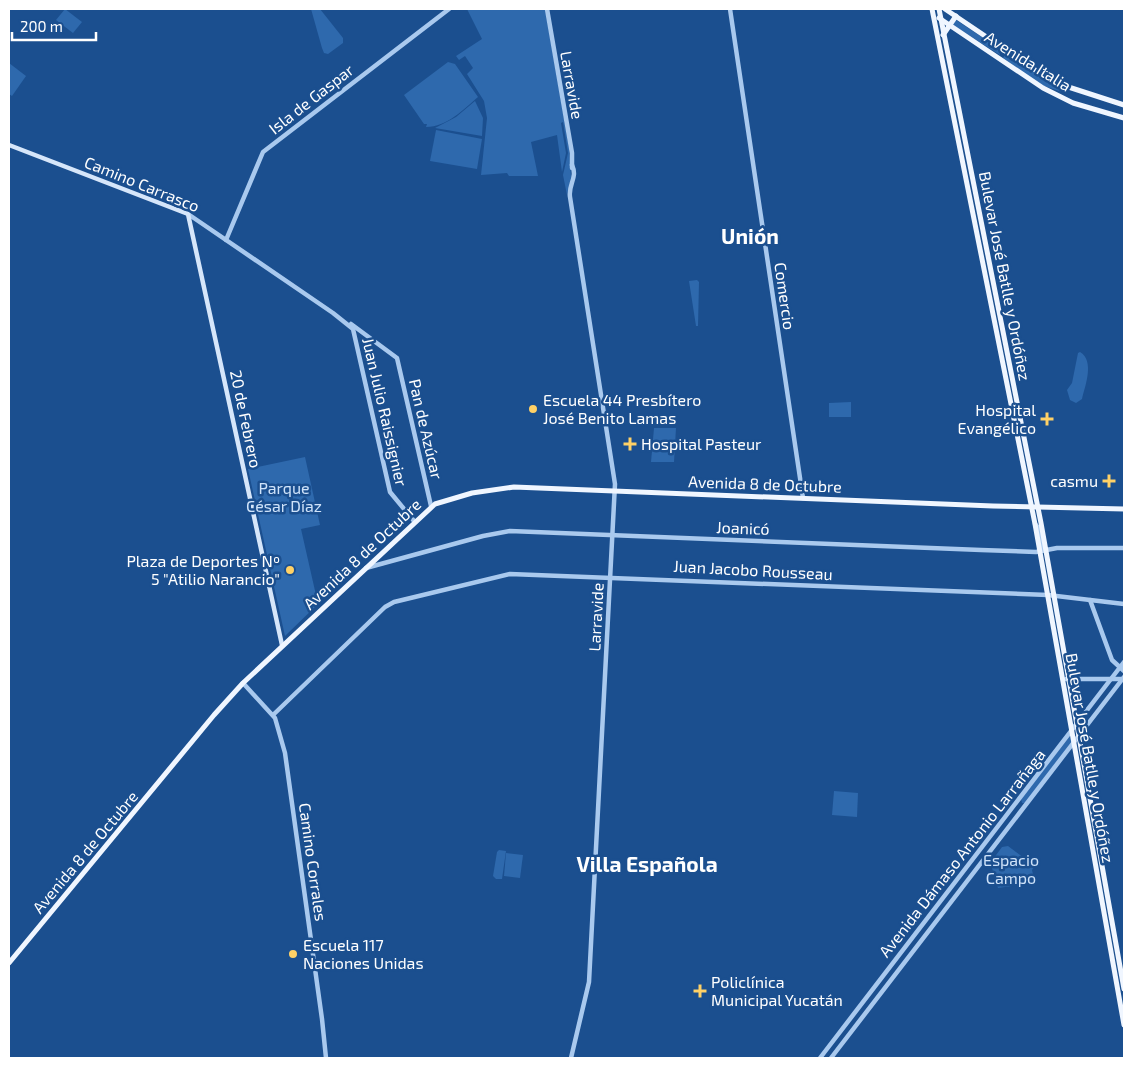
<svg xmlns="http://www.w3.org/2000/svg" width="1133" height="1067" font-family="'Exo 2',sans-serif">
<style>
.green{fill:#2e69ad}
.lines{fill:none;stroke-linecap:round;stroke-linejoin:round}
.tertiary{stroke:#a9c9ee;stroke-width:4.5}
.secondary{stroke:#d6e6fa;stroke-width:4.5}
.primary{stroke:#f0f6ff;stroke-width:5}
.poi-dot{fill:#ffd166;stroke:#1b4f8f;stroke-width:2}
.labels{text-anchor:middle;stroke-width:5;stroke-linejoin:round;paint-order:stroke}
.street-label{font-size:16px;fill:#fff;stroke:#1b4f8f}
.poi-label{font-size:16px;fill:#fff;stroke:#1b4f8f;text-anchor:start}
.park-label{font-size:16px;fill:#cfe3fa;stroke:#1b4f8f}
.district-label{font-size:21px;font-weight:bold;fill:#fff;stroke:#1b4f8f}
</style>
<rect width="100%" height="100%" fill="#1b4f8f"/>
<!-- green -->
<g class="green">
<path d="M 65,9 L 82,22 L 73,33 L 56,20 Z"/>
<path d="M 311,9 L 320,9 L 343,38 L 343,43 L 328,54 L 324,53 L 322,48 Z"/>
<path d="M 467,9 L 545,9 L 569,148 L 571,177 L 567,195 L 563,175 L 568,153 L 563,122 L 561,123 L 566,153 L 562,172 L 557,135 L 531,142 L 538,176 L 509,176 L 507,173 L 481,175 L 487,118 L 484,101 L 467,74 L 473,68 L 465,56 L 459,60 L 456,56 L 482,39 Z"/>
<path d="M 956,20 L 1000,49 L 1000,55 L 953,25 Z"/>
<path d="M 1006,53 L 1062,89 L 1062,92 L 1041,85 L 1003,58 Z"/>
<path d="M 448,62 L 455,64 L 478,97 C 464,109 447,127 426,127 L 427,124 L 424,124 L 404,95 Z"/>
<path d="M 9,63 L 26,76 L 12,96 L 9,94 Z"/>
<path d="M 475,101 L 483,118 L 482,136 L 435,128 L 456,117 Z"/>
<path d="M 436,130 L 482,139 L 477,169 L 430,161 Z"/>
<path d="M 697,280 L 699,282 L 698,326 L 696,326 L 689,281 Z"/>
<path d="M 1080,352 C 1095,361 1085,386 1082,399 L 1076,403 L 1070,400 L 1067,390 L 1072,383 L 1078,353 Z"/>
<path d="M 851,402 L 851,417 L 829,417 L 829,403 Z"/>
<path d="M 654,428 L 676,428 L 674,462 L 651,462 Z"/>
<path d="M 305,457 L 320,525 L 301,529 L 318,604 L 285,636 L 248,469 Z"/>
<path d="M 1070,736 L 1072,741 L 1025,803 L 1022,803 L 1021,799 Z"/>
<path d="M 834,791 L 858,793 L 857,817 L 832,815 Z"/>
<path d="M 1008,846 L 1035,866 L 1032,870 L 1035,883 L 998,888 L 992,868 L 988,866 L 1002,847 Z"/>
<path d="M 499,850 L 506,851 L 502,879 L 496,879 L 493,876 L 497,852 Z"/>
<path d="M 506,853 L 523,855 L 520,878 L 504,876 Z"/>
</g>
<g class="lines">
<!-- tertiary -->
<g class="tertiary">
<path d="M 547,9 L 572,153 L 572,168"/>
<path d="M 730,9 L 803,498"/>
<path d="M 188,214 L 333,313 L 353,329 L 390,492 L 414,521"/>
<path d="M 226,240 L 263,152 L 449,9"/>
<path d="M 351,324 L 397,358 L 431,506"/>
<path d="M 1035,524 L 1039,529 L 1042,547 L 1046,549"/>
<path d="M 366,568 L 483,536 L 510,531 L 981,550 L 1036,552 L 1057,548 L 1124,548"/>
<path d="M 1090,600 L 1112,660 L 1124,671"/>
<path d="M 1066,679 L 1123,679"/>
<path d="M 243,683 L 275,718 L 285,753 L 322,1019 L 326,1058"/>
<path d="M 273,715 L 385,607 L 394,602 L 510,574 L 1048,595 L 1124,604"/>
<path d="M 571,1058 L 589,982 L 615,484 L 570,197 C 568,184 578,178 572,165"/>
<path d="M 820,1058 L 1124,662"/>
<path d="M 831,1058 L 1124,677"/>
</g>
<!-- secondary -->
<path class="secondary" d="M 9,145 L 188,214 L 282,645"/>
<!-- primary -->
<g class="primary">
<path d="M 932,9 L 1035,524 L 1124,1025"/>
<path d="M 939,9 L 1041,523 L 1124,989"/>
<path d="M 945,9 L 1053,82 L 1124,105"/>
<path d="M 939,18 L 1043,88 L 1073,103 L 1124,118"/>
<path d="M 943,35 L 956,16"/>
<path d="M 9,963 L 214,715 L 243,683 L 435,504 L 472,493 L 514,487 L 993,506 L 1124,509"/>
</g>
</g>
<!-- markers -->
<g class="poi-dot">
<circle cx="533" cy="409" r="5"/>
<path d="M1044.5 411.5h5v5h5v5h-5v5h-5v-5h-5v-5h5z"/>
<path d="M627.5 436.5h5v5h5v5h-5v5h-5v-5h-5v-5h5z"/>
<path d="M1106.5 473.5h5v5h5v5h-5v5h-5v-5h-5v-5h5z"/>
<circle cx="290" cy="570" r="5"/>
<circle cx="293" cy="954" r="5"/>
<path d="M697.5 983.5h5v5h5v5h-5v5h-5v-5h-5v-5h5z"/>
</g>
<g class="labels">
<!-- street labels -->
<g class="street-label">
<text transform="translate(1028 61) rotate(32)" y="6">Avenida Italia</text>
<text transform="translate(572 85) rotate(80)" y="6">Larravide</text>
<text transform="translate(311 99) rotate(-38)" y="6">Isla de Gaspar</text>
<text transform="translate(142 184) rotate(22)" y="6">Camino Carrasco</text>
<text transform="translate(1005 276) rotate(79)" y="6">Bulevar José Batlle y Ordóñez</text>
<text transform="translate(785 296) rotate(82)" y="6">Comercio</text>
<text transform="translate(385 412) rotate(77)" y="6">Juan Julio Raissignier</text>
<text transform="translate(246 419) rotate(78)" y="6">20 de Febrero</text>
<text transform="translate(426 429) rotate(77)" y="6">Pan de Azúcar</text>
<text transform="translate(765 484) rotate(2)" y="6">Avenida 8 de Octubre</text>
<text transform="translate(743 528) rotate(2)" y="6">Joanicó</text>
<text transform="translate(362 554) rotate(-43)" y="6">Avenida 8 de Octubre</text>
<text transform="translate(753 570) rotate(3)" y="6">Juan Jacobo Rousseau</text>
<text transform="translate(596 617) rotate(-87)" y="6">Larravide</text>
<text transform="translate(1090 758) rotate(80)" y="6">Bulevar José Batlle y Ordóñez</text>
<text transform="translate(85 852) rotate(-50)" y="6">Avenida 8 de Octubre</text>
<text transform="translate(962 853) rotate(-52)" y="6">Avenida Dámaso Antonio Larrañaga</text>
<text transform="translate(313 862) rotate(82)" y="6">Camino Corrales</text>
</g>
<!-- poi labels -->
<g class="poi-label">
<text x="543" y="406">Escuela 44 Presbítero<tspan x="543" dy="18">José Benito Lamas</tspan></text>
<text x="1036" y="416" text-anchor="end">Hospital<tspan x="1036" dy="18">Evangélico</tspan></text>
<text x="641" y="450">Hospital Pasteur</text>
<text x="1098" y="487" text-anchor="end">casmu</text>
<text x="280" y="567" text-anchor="end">Plaza de Deportes Nº<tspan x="280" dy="18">5 "Atilio Narancio"</tspan></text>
<text x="303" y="951">Escuela 117<tspan x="303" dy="18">Naciones Unidas</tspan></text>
<text x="711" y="988">Policlínica<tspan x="711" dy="18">Municipal Yucatán</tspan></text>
</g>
<!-- park labels -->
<g class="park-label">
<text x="284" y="494">Parque<tspan x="284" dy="18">César Díaz</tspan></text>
<text x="1011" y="866">Espacio<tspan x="1011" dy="18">Campo</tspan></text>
</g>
<!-- district labels -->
<g class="district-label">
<text x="750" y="244">Unión</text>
<text x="647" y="872">Villa Española</text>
</g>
</g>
<!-- border -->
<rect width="1133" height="1067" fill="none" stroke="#ffffff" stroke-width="20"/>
<!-- scale -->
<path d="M12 32v8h84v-8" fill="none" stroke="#ffffff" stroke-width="2.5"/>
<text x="20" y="32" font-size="15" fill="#ffffff" stroke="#1b4f8f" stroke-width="4" paint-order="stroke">200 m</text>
</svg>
